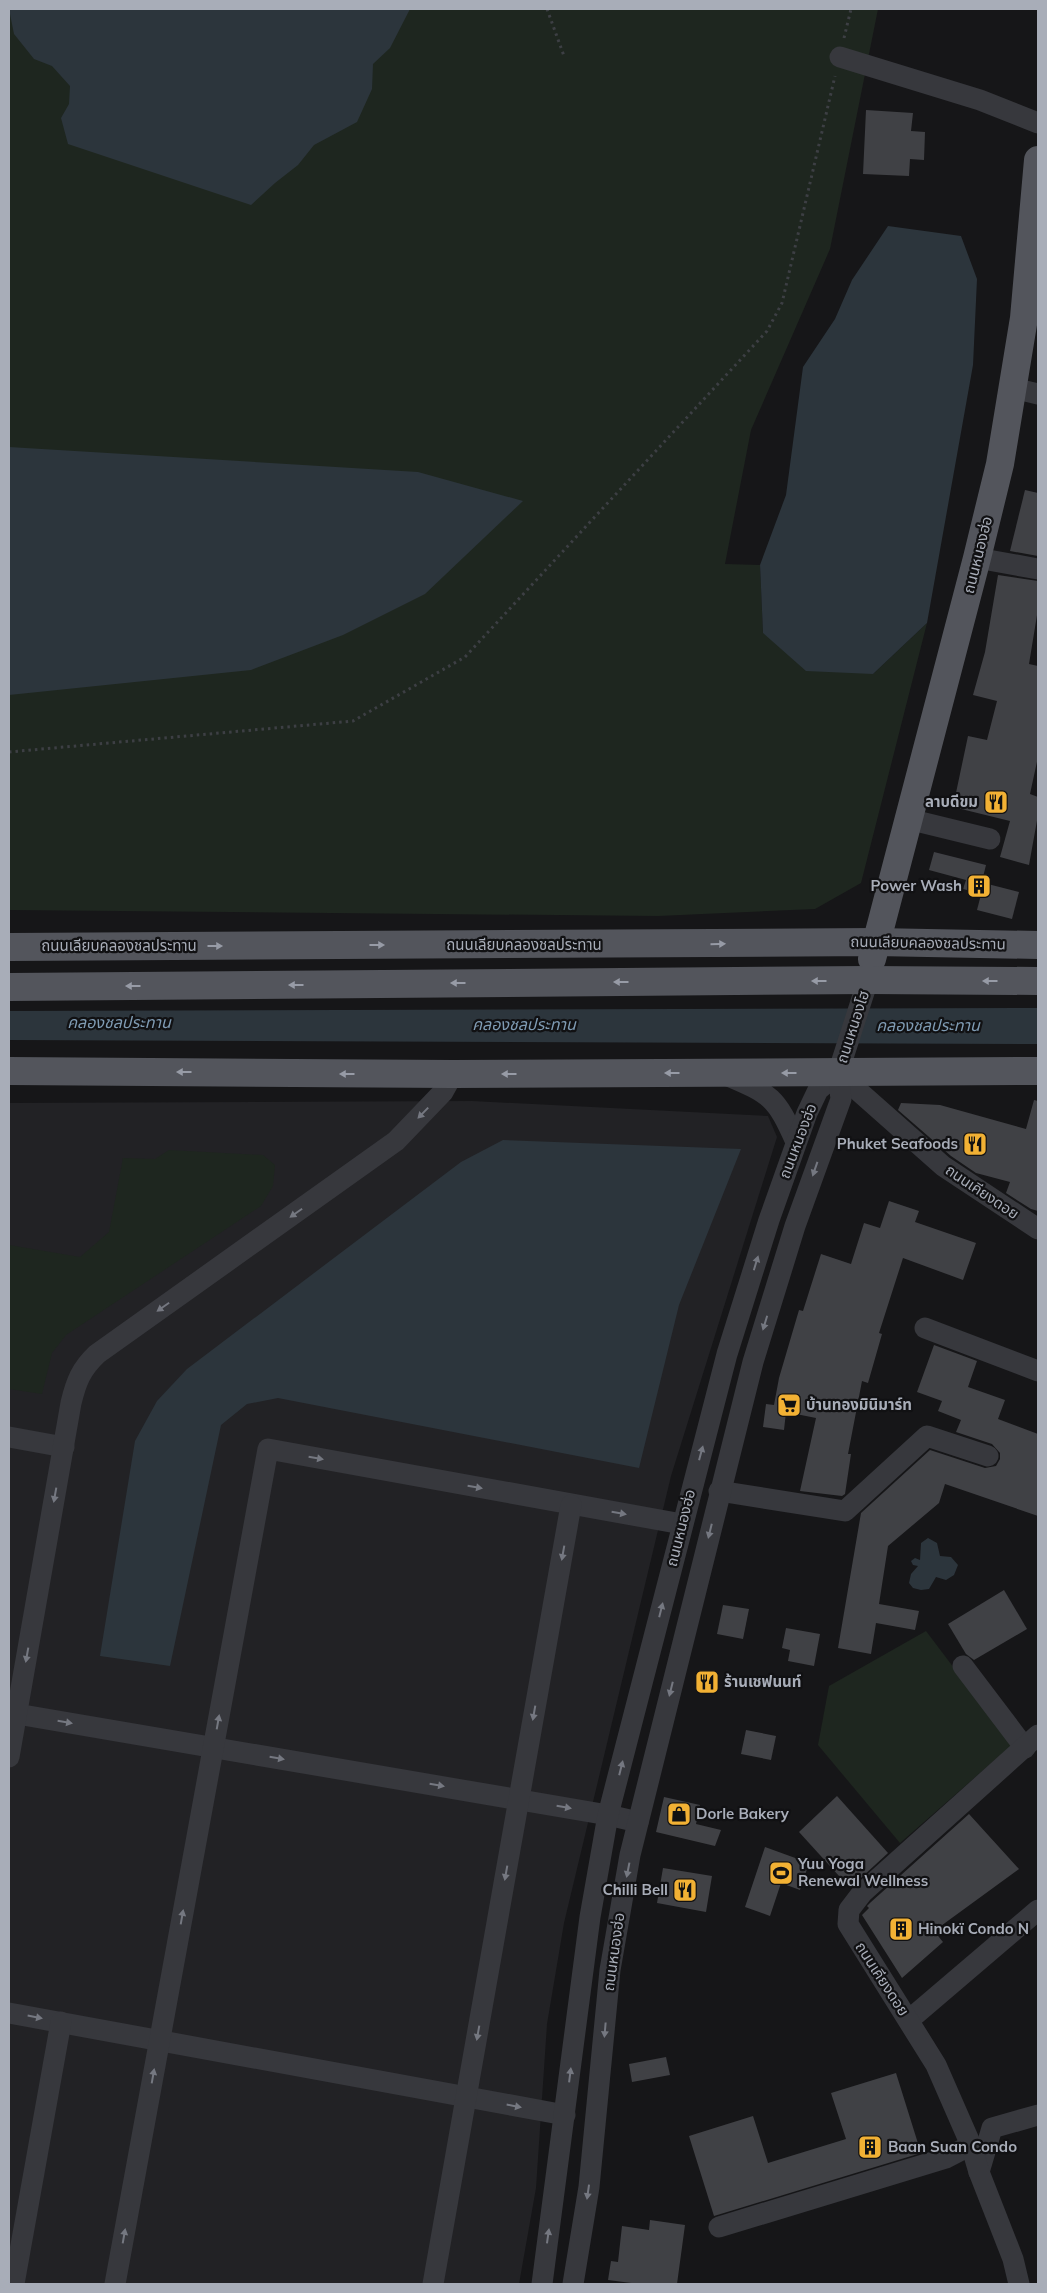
<svg xmlns="http://www.w3.org/2000/svg" width="1047" height="2293" font-family="Mulish,'Noto Sans Thai',sans-serif">
<style>
.built{fill:#222225}
.green{fill:#1e261f}
.water{fill:#2c353c}
.building{fill:#404145}
.lines{fill:none;stroke-linecap:round;stroke-linejoin:round}
.path{stroke:#3d3f44;stroke-width:3;stroke-dasharray:2.5 4;stroke-linecap:butt}
.minor{stroke:#37383d;stroke-width:21}
.major{stroke:#53555c;stroke-width:28}
.oneway{fill:#979ba6}
.oneway2{fill:#757881}
.labels{text-anchor:middle;stroke-width:4.5;stroke-linejoin:round;paint-order:stroke}
.street-label{font-size:15px;fill:#a8adb8;stroke:#111113}
.poi-label{font-size:15px;font-weight:bold;fill:#a8adb8;stroke:#111113;text-anchor:start}
.water-label{font-size:16px;font-style:italic;fill:#7f9bb3;stroke:#111113}
</style>
<rect width="100%" height="100%" fill="#161618"/>
<!-- built -->
<path class="built" d="M 472,1101 L 768,1116 L 777,1137 L 671,1476 L 564,1923 L 547,2024 L 536,2188 L 519,2284 L 9,2284 L 9,1103 Z"/>
<!-- green -->
<g class="green">
<path d="M 9,9 L 878,9 L 830,249 L 751,430 L 725,564 L 760,565 L 763,633 L 873,674 L 927,623 L 861,883 L 815,909 L 658,916 L 9,910 Z"/>
<path d="M 169,1150 L 263,1155 L 275,1165 L 273,1186 L 261,1206 L 66,1335 L 52,1353 L 42,1394 L 9,1389 L 9,1245 L 80,1257 L 109,1232 L 123,1158 L 155,1159 Z"/>
<path d="M 926,1631 L 1012,1745 L 900,1843 L 818,1745 L 829,1686 Z"/>
</g>
<!-- water -->
<g class="water">
<path d="M 9,9 L 410,9 L 390,48 L 373,64 L 372,89 L 357,122 L 314,145 L 298,165 L 275,183 L 251,205 L 68,144 L 61,118 L 69,104 L 70,86 L 52,66 L 34,59 L 14,34 Z"/>
<path d="M 888,226 L 961,236 L 977,279 L 973,365 L 927,623 L 873,674 L 806,671 L 763,633 L 760,565 L 786,495 L 803,367 L 835,319 L 852,280 Z"/>
<path d="M 9,447 L 418,472 L 523,501 L 425,594 L 343,635 L 251,670 L 9,695 Z"/>
<path d="M 1038,1008 L 1038,1044 L 9,1040 L 9,1011 Z"/>
<path d="M 503,1140 L 741,1149 L 679,1305 L 639,1468 L 278,1398 L 247,1404 L 221,1425 L 170,1666 L 100,1656 L 135,1441 L 157,1401 L 187,1369 L 461,1162 Z"/>
<path d="M 928,1538 L 937,1543 L 940,1556 L 951,1557 L 958,1565 L 954,1575 L 946,1580 L 936,1577 L 929,1589 L 921,1590 L 913,1588 L 909,1583 L 911,1574 L 918,1566 L 913,1565 L 911,1561 L 915,1558 L 920,1560 L 921,1543 Z"/>
</g>
<!-- building -->
<g class="building">
<path d="M 866,110 L 913,113 L 911,131 L 925,132 L 924,160 L 910,159 L 909,176 L 863,174 Z"/>
<path d="M 1025,490 L 1038,493 L 1038,556 L 1010,551 Z"/>
<path d="M 998,575 L 1038,581 L 1038,609 L 1029,664 L 1038,666 L 1038,757 L 1030,794 L 1038,797 L 1038,815 L 1029,865 L 1000,857 L 1010,821 L 953,807 L 968,736 L 987,740 L 997,701 L 973,695 L 985,652 Z"/>
<path d="M 934,852 L 986,865 L 979,893 L 963,889 L 966,880 L 929,870 Z"/>
<path d="M 984,883 L 1019,892 L 1012,919 L 977,910 Z"/>
<path d="M 1034,1100 L 1038,1101 L 1038,1211 L 1031,1209 L 1006,1193 L 1010,1182 L 976,1173 L 951,1156 L 898,1110 L 901,1103 L 940,1105 L 1026,1129 Z"/>
<path d="M 889,1201 L 919,1211 L 915,1222 L 976,1243 L 963,1280 L 903,1258 L 879,1333 L 882,1334 L 868,1383 L 862,1381 L 848,1454 L 851,1454 L 845,1494 L 842,1496 L 800,1491 L 816,1418 L 786,1412 L 784,1430 L 763,1427 L 766,1404 L 774,1405 L 779,1378 L 799,1310 L 803,1311 L 821,1254 L 851,1264 L 864,1223 L 880,1228 Z"/>
<path d="M 934,1345 L 977,1361 L 968,1387 L 1005,1400 L 998,1419 L 1038,1434 L 1038,1516 L 945,1484 L 939,1503 L 888,1546 L 879,1604 L 919,1611 L 915,1630 L 876,1623 L 871,1654 L 838,1648 L 861,1513 L 930,1450 L 985,1468 L 996,1466 L 1000,1459 L 1000,1453 L 992,1444 L 956,1432 L 961,1420 L 938,1411 L 942,1401 L 917,1392 Z"/>
<path d="M 1004,1590 L 1027,1629 L 974,1660 L 966,1654 L 948,1624 Z"/>
<path d="M 723,1605 L 749,1609 L 743,1639 L 717,1634 Z"/>
<path d="M 786,1628 L 820,1634 L 814,1666 L 788,1661 L 790,1650 L 782,1648 Z"/>
<path d="M 746,1730 L 776,1736 L 771,1760 L 741,1754 Z"/>
<path d="M 837,1796 L 888,1853 L 850,1888 L 799,1832 Z"/>
<path d="M 664,1797 L 700,1805 L 696,1824 L 721,1830 L 715,1846 L 656,1832 Z"/>
<path d="M 969,1814 L 1019,1869 L 934,1931 L 943,1942 L 902,1978 L 862,1915 L 869,1908 L 867,1906 L 871,1902 Z"/>
<path d="M 765,1847 L 809,1863 L 800,1890 L 781,1883 L 770,1916 L 745,1907 Z"/>
<path d="M 663,1868 L 712,1876 L 706,1912 L 657,1903 Z"/>
<path d="M 666,2057 L 670,2075 L 632,2082 L 629,2064 Z"/>
<path d="M 896,2073 L 921,2153 L 714,2216 L 689,2136 L 753,2116 L 768,2163 L 846,2139 L 831,2093 Z"/>
<path d="M 650,2220 L 685,2225 L 677,2284 L 639,2284 L 608,2280 L 611,2261 L 618,2262 L 622,2226 L 649,2230 Z"/>
</g>
<g class="lines">
<!-- path -->
<g class="path">
<path d="M 547,9 L 564,56"/>
<path d="M 844,38 L 851,9"/>
<path d="M 9,752 L 353,721 L 465,657 L 767,331 L 782,303 L 835,76"/>
</g>
<!-- minor -->
<g class="minor">
<path d="M 840,57 L 980,100 L 1038,123"/>
<path d="M 1013,388 L 1038,394"/>
<path d="M 977,558 L 1038,569"/>
<path d="M 908,819 L 990,839"/>
<path d="M 838,1073 L 943,1166 L 1038,1229"/>
<path d="M 726,1075 C 771,1094 776,1097 796,1142"/>
<path d="M 925,1328 L 1038,1371"/>
<path d="M 9,1437 L 64,1447"/>
<path d="M 719,1491 L 845,1511 L 927,1436 L 988,1456"/>
<path d="M 963,1666 L 1025,1748"/>
<path d="M 17,1714 L 608,1815 L 638,1822"/>
<path d="M 9,1757 L 71,1403 C 76,1382 81,1369 97,1354 L 396,1141 L 443,1092 L 453,1074"/>
<path d="M 9,2013 L 565,2115"/>
<path d="M 909,2020 L 1038,1910"/>
<path d="M 979,2172 L 992,2128 L 1038,2115"/>
<path d="M 719,2227 L 946,2158 L 971,2145"/>
<path d="M 14,2284 L 61,2022"/>
<path d="M 115,2284 L 268,1449 L 682,1524"/>
<path d="M 433,2284 L 571,1505"/>
<path d="M 542,2284 L 590,1917 L 608,1815 L 727,1354 L 769,1220 L 807,1113 L 818,1090 L 838,1073"/>
<path d="M 573,2284 L 589,2187 L 610,1970 L 630,1855 L 753,1362 L 795,1226 L 841,1099 L 838,1073 L 868,980"/>
<path d="M 1019,2284 L 1013,2259 L 979,2172 L 971,2145 L 936,2065 L 848,1924 L 849,1910 L 862,1893 L 1038,1735"/>
</g>
<!-- major -->
<g class="major">
<path d="M 9,947 L 876,942 L 1038,945"/>
<path d="M 872,959 L 977,558 L 1000,464 L 1024,318 L 1038,160"/>
<path d="M 9,987 L 868,980 L 1038,981"/>
<path d="M 9,1071 L 453,1074 L 1038,1071"/>
</g>
</g>
<!-- one-way arrows -->
<defs><path id="oneway-solid" d="M-6-.8H1V-3.2L6.5 0L1 3.2V.8H-6Z" transform="scale(1.25)"/></defs>
<g class="oneway">
<use href="#oneway-solid" transform="translate(718 944) rotate(-1)"/>
<use href="#oneway-solid" transform="translate(377 945)"/>
<use href="#oneway-solid" transform="translate(215 946)"/>
<use href="#oneway-solid" transform="translate(819 981) rotate(180)"/>
<use href="#oneway-solid" transform="translate(990 981) rotate(-180)"/>
<use href="#oneway-solid" transform="translate(621 982) rotate(180)"/>
<use href="#oneway-solid" transform="translate(458 983) rotate(180)"/>
<use href="#oneway-solid" transform="translate(296 985) rotate(180)"/>
<use href="#oneway-solid" transform="translate(133 986) rotate(180)"/>
<use href="#oneway-solid" transform="translate(184 1072) rotate(-180)"/>
<use href="#oneway-solid" transform="translate(672 1073) rotate(180)"/>
<use href="#oneway-solid" transform="translate(789 1073) rotate(-180)"/>
<use href="#oneway-solid" transform="translate(347 1074) rotate(-180)"/>
<use href="#oneway-solid" transform="translate(509 1074) rotate(180)"/>
</g>
<g class="oneway2">
<use href="#oneway-solid" transform="translate(423 1113) rotate(134)"/>
<use href="#oneway-solid" transform="translate(815 1169) rotate(109)"/>
<use href="#oneway-solid" transform="translate(296 1213) rotate(145)"/>
<use href="#oneway-solid" transform="translate(756 1263) rotate(-73)"/>
<use href="#oneway-solid" transform="translate(163 1307) rotate(145)"/>
<use href="#oneway-solid" transform="translate(765 1323) rotate(107)"/>
<use href="#oneway-solid" transform="translate(701 1453) rotate(-75)"/>
<use href="#oneway-solid" transform="translate(316 1458) rotate(10)"/>
<use href="#oneway-solid" transform="translate(475 1487) rotate(10)"/>
<use href="#oneway-solid" transform="translate(55 1495) rotate(100)"/>
<use href="#oneway-solid" transform="translate(619 1513) rotate(10)"/>
<use href="#oneway-solid" transform="translate(710 1531) rotate(104)"/>
<use href="#oneway-solid" transform="translate(563 1553) rotate(100)"/>
<use href="#oneway-solid" transform="translate(661 1610) rotate(-76)"/>
<use href="#oneway-solid" transform="translate(27 1655) rotate(100)"/>
<use href="#oneway-solid" transform="translate(671 1689) rotate(104)"/>
<use href="#oneway-solid" transform="translate(534 1713) rotate(100)"/>
<use href="#oneway-solid" transform="translate(65 1722) rotate(10)"/>
<use href="#oneway-solid" transform="translate(218 1722) rotate(-80)"/>
<use href="#oneway-solid" transform="translate(277 1758) rotate(10)"/>
<use href="#oneway-solid" transform="translate(621 1768) rotate(-76)"/>
<use href="#oneway-solid" transform="translate(437 1785) rotate(10)"/>
<use href="#oneway-solid" transform="translate(564 1807) rotate(10)"/>
<use href="#oneway-solid" transform="translate(628 1870) rotate(101)"/>
<use href="#oneway-solid" transform="translate(506 1873) rotate(100)"/>
<use href="#oneway-solid" transform="translate(182 1917) rotate(-80)"/>
<use href="#oneway-solid" transform="translate(35 2017) rotate(11)"/>
<use href="#oneway-solid" transform="translate(605 2030) rotate(95)"/>
<use href="#oneway-solid" transform="translate(478 2033) rotate(100)"/>
<use href="#oneway-solid" transform="translate(570 2075) rotate(-83)"/>
<use href="#oneway-solid" transform="translate(153 2076) rotate(-80)"/>
<use href="#oneway-solid" transform="translate(514 2106) rotate(11)"/>
<use href="#oneway-solid" transform="translate(588 2192) rotate(98)"/>
<use href="#oneway-solid" transform="translate(124 2236) rotate(-80)"/>
<use href="#oneway-solid" transform="translate(548 2236) rotate(-82)"/>
</g>
<!-- icons -->
<defs>
<g id="restaurant-square" transform="scale(1.25)"><rect x="-9" y="-9" width="18" height="18" rx="4" fill="#f2b134" stroke="#111113"/><path d="M-5-6h1v4h1v-4h1v4h1v-4h1v5L-1.5 .5V6h-2V.5L-5-1ZM5-6V6H3V1.5H1.5Q1.5-4 5-6Z" fill="#111"/></g>
<g id="building-square" transform="scale(1.25)"><rect x="-9" y="-9" width="18" height="18" rx="4" fill="#f2b134" stroke="#111113"/><path d="M-4-6H4V6H1V3H-1V6H-4ZM-2.5-4.3h1.7v1.8h-1.7ZM.8-4.3h1.7v1.8H.8ZM-2.5-1h1.7V.8h-1.7ZM.8-1h1.7V.8H.8Z" fill="#111"/></g>
<g id="supermarket-square" transform="scale(1.25)"><rect x="-9" y="-9" width="18" height="18" rx="4" fill="#f2b134" stroke="#111113"/><path d="M-6-5.5h2.5l.6 2H6L4.5 2H-2.5L-4.4-4H-6ZM-1.5 3.2a1.3 1.3 0 1 0 .1 0ZM3 3.2a1.3 1.3 0 1 0 .1 0Z" fill="#111"/></g>
<g id="shop-square" transform="scale(1.25)"><rect x="-9" y="-9" width="18" height="18" rx="4" fill="#f2b134" stroke="#111113"/><path d="M-5-2.5h2.3a2.7 3.5 0 0 1 5.4 0H5L5.5 6h-11ZM-1.5-2.5h3a1.5 2.3 0 0 0-3 0Z" fill="#111"/></g>
<g id="stadium-square" transform="scale(1.25)"><rect x="-9" y="-9" width="18" height="18" rx="4" fill="#f2b134" stroke="#111113"/><path d="M0-5a6.5 5 0 1 0 0 10a6.5 5 0 1 0 0-10ZM-3.5-1.8h7v3.6h-7Z" fill="#111"/></g>
</defs>
<g fill-rule="evenodd">
<use href="#restaurant-square" x="996" y="802"/>
<use href="#building-square" x="979" y="886"/>
<use href="#restaurant-square" x="975" y="1144"/>
<use href="#supermarket-square" x="789" y="1405"/>
<use href="#restaurant-square" x="707" y="1682"/>
<use href="#shop-square" x="679" y="1814"/>
<use href="#stadium-square" x="781" y="1873"/>
<use href="#restaurant-square" x="685" y="1890"/>
<use href="#building-square" x="901" y="1929"/>
<use href="#building-square" x="870" y="2147"/>
</g>
<g class="labels">
<!-- street labels -->
<g class="street-label">
<text transform="translate(978 555) rotate(-76)" y="5">ถนนหนองฮ่อ</text>
<text transform="translate(928 943) rotate(1)" y="5">ถนนเลียบคลองชลประทาน</text>
<text x="524" y="950">ถนนเลียบคลองชลประทาน</text>
<text x="119" y="951">ถนนเลียบคลองชลประทาน</text>
<text transform="translate(853 1027) rotate(-72)" y="5">ถนนหนองโฮ</text>
<text transform="translate(798 1141) rotate(-69)" y="5">ถนนหนองฮ่อ</text>
<text transform="translate(982 1192) rotate(34)" y="5">ถนนเคียงดอย</text>
<text transform="translate(681 1528) rotate(-76)" y="5">ถนนหนองฮ่อ</text>
<text transform="translate(614 1952) rotate(-82)" y="5">ถนนหนองฮ่อ</text>
<text transform="translate(882 1979) rotate(57)" y="5">ถนนเคียงดอย</text>
</g>
<!-- poi labels -->
<g class="poi-label">
<text x="978" y="807" text-anchor="end">ลาบดีขม</text>
<text x="962" y="891" text-anchor="end">Power Wash</text>
<text x="958" y="1149" text-anchor="end">Phuket Seafoods</text>
<text x="806" y="1410">บ้านทองมินิมาร์ท</text>
<text x="724" y="1687">ร้านเชฟนนท์</text>
<text x="696" y="1819">Dorle Bakery</text>
<text x="798" y="1869">Yuu Yoga<tspan x="798" dy="17">Renewal Wellness</tspan></text>
<text x="668" y="1895" text-anchor="end">Chilli Bell</text>
<text x="918" y="1934">Hinokï Condo N</text>
<text x="888" y="2152">Baan Suan Condo</text>
</g>
<!-- water labels -->
<g class="water-label">
<text x="119" y="1028">คลองชลประทาน</text>
<text x="524" y="1030">คลองชลประทาน</text>
<text x="928" y="1031">คลองชลประทาน</text>
</g>
</g>
<!-- border -->
<rect width="1047" height="2293" fill="none" stroke="#a8adb8" stroke-width="20"/>
</svg>
